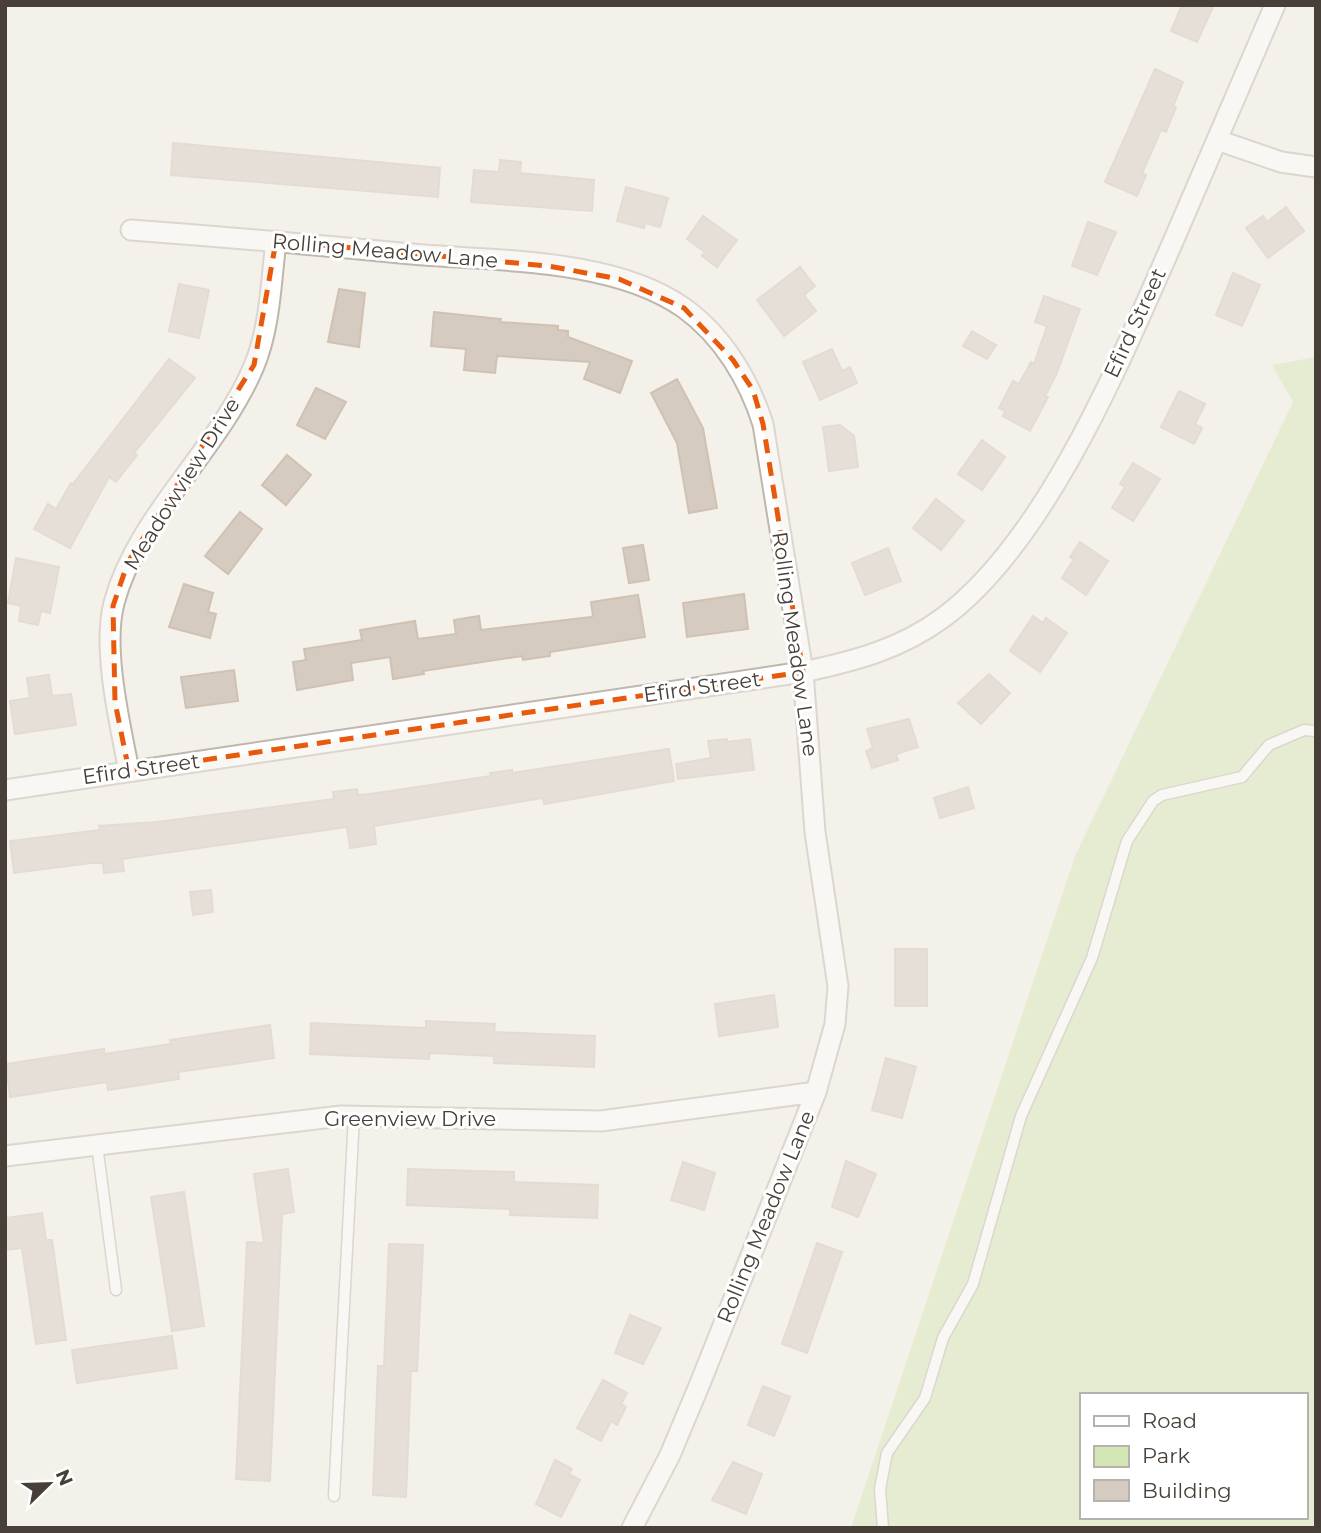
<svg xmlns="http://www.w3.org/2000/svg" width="1321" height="1533" font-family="Montserrat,sans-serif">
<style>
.green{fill:#d5e6b5;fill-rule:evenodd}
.building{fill:#d5cbc0;stroke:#d0c2b3;stroke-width:2}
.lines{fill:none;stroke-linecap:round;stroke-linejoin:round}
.service-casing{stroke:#bfb7ad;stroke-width:13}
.minor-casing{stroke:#bfb7ad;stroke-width:23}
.service{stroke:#fff;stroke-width:10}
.minor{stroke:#fff;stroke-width:19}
.marked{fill:none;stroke:#e8590c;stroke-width:5;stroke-dasharray:14 9;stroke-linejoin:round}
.labels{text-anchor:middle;stroke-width:6;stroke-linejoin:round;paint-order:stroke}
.street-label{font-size:21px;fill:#484038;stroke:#fff}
</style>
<rect width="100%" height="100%" fill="#f4f0ea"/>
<!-- green -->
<path class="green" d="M 1316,357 L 1316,1528 L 851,1528 L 1076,854 L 1293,402 L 1272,365 ZM 1081,1395 L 1305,1395 L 1305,1517 L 1081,1517 Z"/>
<!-- building -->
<g class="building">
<path d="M 1182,5 L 1214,5 L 1197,42 L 1171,31 Z"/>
<path d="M 1155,69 L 1183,82 L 1173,106 L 1176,107 L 1166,132 L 1161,130 L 1142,173 L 1146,175 L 1137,196 L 1105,182 Z"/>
<path d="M 173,143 L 440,168 L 438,197 L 171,175 Z"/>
<path d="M 500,160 L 521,162 L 520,173 L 594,180 L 592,211 L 471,202 L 474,170 L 499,172 Z"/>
<path d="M 626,187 L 668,198 L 660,227 L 645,223 L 644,228 L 617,221 Z"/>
<path d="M 1286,207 L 1304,231 L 1268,258 L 1246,228 L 1263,216 L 1267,222 Z"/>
<path d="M 703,216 L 737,240 L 717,267 L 702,256 L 705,252 L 687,239 Z"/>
<path d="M 1088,222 L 1116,232 L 1097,275 L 1072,266 Z"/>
<path d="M 800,267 L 815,286 L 804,295 L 816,311 L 784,336 L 757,300 Z"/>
<path d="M 1233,273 L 1260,285 L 1242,326 L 1216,315 Z"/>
<path d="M 179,284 L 209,290 L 199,338 L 169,331 Z"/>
<path d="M 339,289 L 365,293 L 359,347 L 328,342 Z"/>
<path d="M 1044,296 L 1080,309 L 1056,375 L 1045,396 L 1048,397 L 1030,431 L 1003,416 L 1005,411 L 999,408 L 1013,381 L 1019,384 L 1031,362 L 1034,364 L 1047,326 L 1035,322 Z"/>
<path d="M 434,312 L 501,319 L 500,322 L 558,326 L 558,330 L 568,331 L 568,337 L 632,361 L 620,393 L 584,379 L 590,362 L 497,356 L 495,373 L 464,370 L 466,349 L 431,346 Z"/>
<path d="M 972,331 L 996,345 L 987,359 L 963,346 Z"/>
<path d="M 832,349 L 842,371 L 850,367 L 857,383 L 820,400 L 803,362 Z"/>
<path d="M 169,359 L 195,378 L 134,453 L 137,455 L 116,482 L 109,477 L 70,548 L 34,529 L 48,504 L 56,509 L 71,483 L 73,484 Z"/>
<path d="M 677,379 L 703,428 L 717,508 L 689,513 L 677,443 L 651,393 Z"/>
<path d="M 316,388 L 346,402 L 325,439 L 297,425 Z"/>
<path d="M 1179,391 L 1205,404 L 1195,424 L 1202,428 L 1194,444 L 1161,427 Z"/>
<path d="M 840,425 L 854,436 L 858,467 L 829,471 L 823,427 Z"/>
<path d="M 982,440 L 1005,457 L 982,490 L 958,474 Z"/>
<path d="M 287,455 L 311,475 L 286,505 L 262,485 Z"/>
<path d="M 1133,463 L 1160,479 L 1133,521 L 1112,508 L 1125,487 L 1120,484 Z"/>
<path d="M 936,499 L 964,521 L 941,550 L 913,528 Z"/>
<path d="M 240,512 L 262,529 L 228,574 L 205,556 Z"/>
<path d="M 1080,542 L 1108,561 L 1086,595 L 1062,578 L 1074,559 L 1070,557 Z"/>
<path d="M 643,545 L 649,580 L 629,583 L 623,548 Z"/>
<path d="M 888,548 L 901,581 L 865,595 L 852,563 Z"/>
<path d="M 16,558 L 59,567 L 50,613 L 41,611 L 38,625 L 19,621 L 21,606 L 8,603 Z"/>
<path d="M 184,584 L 213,593 L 208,612 L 216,614 L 210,638 L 169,627 Z"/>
<path d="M 744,594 L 748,629 L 687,637 L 683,603 Z"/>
<path d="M 638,595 L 645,637 L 550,652 L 550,656 L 523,660 L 522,656 L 423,671 L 424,674 L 393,679 L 390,657 L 351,663 L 353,680 L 297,690 L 293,662 L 306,660 L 304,649 L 362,640 L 360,630 L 415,621 L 418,639 L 456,634 L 454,620 L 479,616 L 481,630 L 591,617 L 593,616 L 591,602 Z"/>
<path d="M 1033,616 L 1043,623 L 1046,618 L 1067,633 L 1040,672 L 1010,651 Z"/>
<path d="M 234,670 L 238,701 L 186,708 L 181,677 Z"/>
<path d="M 989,674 L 1010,693 L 981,724 L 958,703 Z"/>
<path d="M 49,675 L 52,696 L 71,694 L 76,725 L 15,734 L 10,701 L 30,698 L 27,678 Z"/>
<path d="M 909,719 L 918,747 L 896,754 L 898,760 L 872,768 L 866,751 L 873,748 L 867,729 Z"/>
<path d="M 727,739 L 727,742 L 750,739 L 754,770 L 678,779 L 676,764 L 711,758 L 708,741 Z"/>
<path d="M 669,749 L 674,781 L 544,804 L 543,798 L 374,826 L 376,844 L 350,848 L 347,827 L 122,859 L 124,871 L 104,873 L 103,863 L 91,863 L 14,873 L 10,841 L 100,830 L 99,826 L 157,822 L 334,799 L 333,792 L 357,789 L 358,795 L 370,794 L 491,776 L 490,773 L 512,770 L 512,773 Z"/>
<path d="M 968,787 L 974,808 L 940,818 L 934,798 Z"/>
<path d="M 211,890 L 213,912 L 193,915 L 190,892 Z"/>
<rect x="895" y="949" width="32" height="57"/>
<path d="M 774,995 L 778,1027 L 719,1036 L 715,1004 Z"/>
<path d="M 426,1021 L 495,1024 L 494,1032 L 595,1036 L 594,1067 L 494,1063 L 494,1056 L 430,1053 L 429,1059 L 310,1054 L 311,1023 L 426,1028 Z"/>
<path d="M 270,1025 L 274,1058 L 178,1072 L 179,1079 L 108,1090 L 107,1082 L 10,1097 L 6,1064 L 104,1049 L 104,1054 L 171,1044 L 170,1040 Z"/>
<path d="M 886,1058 L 916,1067 L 902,1118 L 872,1110 Z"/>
<path d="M 846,1161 L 876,1174 L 858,1217 L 832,1207 Z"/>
<path d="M 683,1162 L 715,1173 L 704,1210 L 671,1200 Z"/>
<path d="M 288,1169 L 294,1212 L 282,1214 L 270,1481 L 236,1479 L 247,1242 L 264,1243 L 254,1174 Z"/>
<path d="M 408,1169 L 514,1172 L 514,1182 L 598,1185 L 597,1218 L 510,1215 L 510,1209 L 407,1205 Z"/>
<path d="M 184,1192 L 204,1326 L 172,1331 L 151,1197 Z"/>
<path d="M 42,1213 L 46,1240 L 52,1240 L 66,1340 L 36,1344 L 22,1248 L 5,1250 L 5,1218 Z"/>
<path d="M 817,1243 L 842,1252 L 807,1353 L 782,1344 Z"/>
<path d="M 389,1244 L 423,1245 L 417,1371 L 411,1371 L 406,1497 L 373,1495 L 378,1366 L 384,1366 Z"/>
<path d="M 630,1315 L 661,1328 L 643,1364 L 615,1353 Z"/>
<path d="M 172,1336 L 177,1368 L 77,1383 L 72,1350 Z"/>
<path d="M 603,1380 L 627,1393 L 621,1404 L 626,1407 L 617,1425 L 611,1421 L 601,1441 L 577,1428 Z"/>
<path d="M 763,1386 L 790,1397 L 774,1436 L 748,1425 Z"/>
<path d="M 555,1460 L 572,1469 L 569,1474 L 580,1480 L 561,1517 L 536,1504 Z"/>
<path d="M 733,1462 L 762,1474 L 746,1514 L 712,1500 Z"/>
</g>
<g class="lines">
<!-- service casing -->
<g class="service-casing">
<g id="service">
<path d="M 97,1145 L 116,1290"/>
<path d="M 334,1496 L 354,1116"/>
<path d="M 883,1528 L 880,1489 L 887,1453 L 925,1398 L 943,1338 L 973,1284 L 1021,1116 L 1092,958 L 1127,841 L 1153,801 L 1162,795 L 1242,777 L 1269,745 L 1304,730 L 1316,731"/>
</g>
</g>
<!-- minor casing -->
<g class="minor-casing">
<g id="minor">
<path d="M 1217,140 L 1281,162 L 1316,167"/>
<path d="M 131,230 C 225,237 318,245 411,254 C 495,261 614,258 684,308 C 723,336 749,380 763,424 L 803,672 L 815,832 L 838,986 L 835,1024 L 816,1092 L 701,1381 L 670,1455 L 632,1528"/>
<path d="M 129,771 C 120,724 102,649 114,603 C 137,516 219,450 254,366 C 270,328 271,282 276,241"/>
<path d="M 5,790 L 803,672 C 855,661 901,649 944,617 C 1047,540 1121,359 1172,244 C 1206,164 1241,85 1275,5"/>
<path d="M 5,1156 L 341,1116 L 601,1121 L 816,1092"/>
</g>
</g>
<!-- service -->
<use href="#service" class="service"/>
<!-- minor -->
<use href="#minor" class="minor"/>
</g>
<!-- marked area -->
<path d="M0 0H1321V1533H0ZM 276,241 L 548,266 L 619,279 L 684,308 L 733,360 L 753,390 L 763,424 L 803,672 L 129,771 L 115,702 L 113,606 L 128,562 L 254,365 Z" fill="#f4f0ea" fill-opacity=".55" fill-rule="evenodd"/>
<path class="marked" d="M 276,241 L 548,266 L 619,279 L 684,308 L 733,360 L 753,390 L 763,424 L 803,672 L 129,771 L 115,702 L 113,606 L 128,562 L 254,365 Z"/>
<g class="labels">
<!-- street labels -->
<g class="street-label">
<text transform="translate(385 251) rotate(5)" y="7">Rolling Meadow Lane</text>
<text transform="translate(1135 323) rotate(-65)" y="7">Efird Street</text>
<text transform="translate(182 484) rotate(-58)" y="7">Meadowview Drive</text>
<text transform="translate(795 644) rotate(82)" y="7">Rolling Meadow Lane</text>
<text transform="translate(702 687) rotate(-8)" y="7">Efird Street</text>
<text transform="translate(141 769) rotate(-8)" y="7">Efird Street</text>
<text x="410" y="1126">Greenview Drive</text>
<text transform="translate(766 1217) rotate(-68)" y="7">Rolling Meadow Lane</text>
</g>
</g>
<!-- border -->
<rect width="1321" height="1533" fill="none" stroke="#484038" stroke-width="14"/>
<!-- legend -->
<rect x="1080" y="1393" width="228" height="126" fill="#ffffff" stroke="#b6b3af" stroke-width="2"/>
<rect x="1094" y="1416" width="35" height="10" fill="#ffffff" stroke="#b6b3af" stroke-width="2"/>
<text x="1142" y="1428" font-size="21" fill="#484038">Road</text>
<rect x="1094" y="1446" width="35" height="21" fill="#d5e6b5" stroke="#b6b3af" stroke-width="2"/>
<text x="1142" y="1463" font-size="21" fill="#484038">Park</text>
<rect x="1094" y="1480" width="35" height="21" fill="#d5cbc0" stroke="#b6b3af" stroke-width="2"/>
<text x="1142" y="1498" font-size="21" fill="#484038">Building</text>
<!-- north arrow -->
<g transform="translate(49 1484) rotate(67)" stroke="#ffffff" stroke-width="5" paint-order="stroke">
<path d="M0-5L12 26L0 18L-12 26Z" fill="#484038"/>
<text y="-10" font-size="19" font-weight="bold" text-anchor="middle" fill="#484038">N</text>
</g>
</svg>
